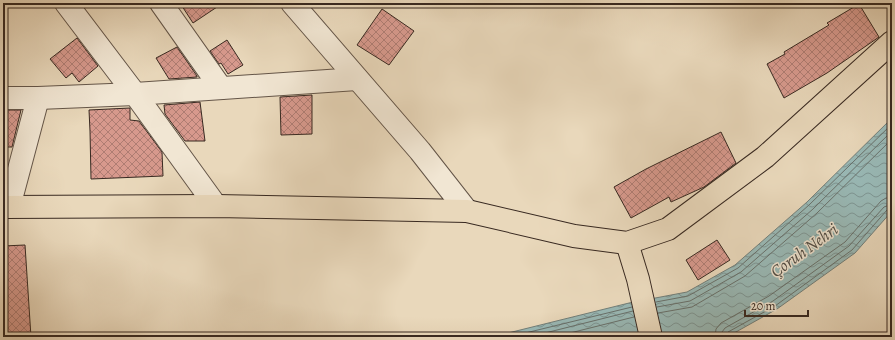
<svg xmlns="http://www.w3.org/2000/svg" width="895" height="340" font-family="Alegreya,serif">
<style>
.water{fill:url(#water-waves);stroke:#727f7a}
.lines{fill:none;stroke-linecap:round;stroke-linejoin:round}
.shore{stroke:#68716c;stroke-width:1}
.building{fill:url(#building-cross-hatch);stroke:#382921}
.minor-casing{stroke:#645548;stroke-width:24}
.major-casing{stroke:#382921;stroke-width:24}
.minor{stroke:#f1e6d3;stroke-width:22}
.major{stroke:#e9d8bb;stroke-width:22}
.labels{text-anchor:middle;stroke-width:3;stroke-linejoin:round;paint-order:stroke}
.water-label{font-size:17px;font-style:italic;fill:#504d46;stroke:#f1e6d3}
</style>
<defs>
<pattern id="water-waves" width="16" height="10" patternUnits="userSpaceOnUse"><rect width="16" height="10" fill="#99b9b6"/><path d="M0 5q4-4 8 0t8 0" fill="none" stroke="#7e9694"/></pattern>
<pattern id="building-cross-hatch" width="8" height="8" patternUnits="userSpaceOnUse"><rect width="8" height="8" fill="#d7998d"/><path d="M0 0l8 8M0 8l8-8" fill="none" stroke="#af7d73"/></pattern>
</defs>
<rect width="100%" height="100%" fill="#e9d8bb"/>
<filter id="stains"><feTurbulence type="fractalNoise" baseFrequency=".005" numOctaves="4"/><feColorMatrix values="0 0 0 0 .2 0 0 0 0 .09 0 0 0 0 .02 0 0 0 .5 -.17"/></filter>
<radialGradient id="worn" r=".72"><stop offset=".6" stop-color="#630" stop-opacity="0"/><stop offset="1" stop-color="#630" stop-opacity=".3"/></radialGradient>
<!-- water -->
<path class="water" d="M 892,118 L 892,211 L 855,253 L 777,309 L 727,337 L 492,337 L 629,303 L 687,292 L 735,265 L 807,202 Z"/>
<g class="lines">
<!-- shore -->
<g class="shore">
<path d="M 656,302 L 688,296 L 738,268 L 809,205 L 892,124"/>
<path d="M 657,307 L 690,301 L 741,272 L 813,209 L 892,131"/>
<path d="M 658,313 L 692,307 L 745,276 L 817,213 L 892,139"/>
<path d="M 509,337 L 632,307"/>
<path d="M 529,337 L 633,311"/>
<path d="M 554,337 L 634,317"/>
<path d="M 715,337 L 716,329 L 721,323 L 769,296 L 845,242 L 881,201 L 886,198 L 892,198"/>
<path d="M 721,337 L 722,332 L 725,328 L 773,301 L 849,246 L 884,207 L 892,204"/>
<path d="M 726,337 L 728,332 L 775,306 L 852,250 L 887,210 L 892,209"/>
</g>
</g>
<!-- building -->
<g class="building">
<path d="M 180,3 L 223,3 L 193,23 Z"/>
<path d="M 859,4 L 879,37 L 827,73 L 784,98 L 767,64 L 785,54 L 784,52 L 829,25 L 827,23 Z"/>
<path d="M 382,9 L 414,31 L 389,65 L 357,45 Z"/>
<path d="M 77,38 L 98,66 L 79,82 L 72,73 L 66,78 L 50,59 Z"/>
<path d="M 227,40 L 243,65 L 228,74 L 221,63 L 219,64 L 210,51 Z"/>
<path d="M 177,47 L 197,76 L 197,77 L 169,79 L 156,58 Z"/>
<path d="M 312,95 L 312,134 L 281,135 L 280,97 Z"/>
<path d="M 200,102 L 205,141 L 185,141 L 165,114 L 164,105 Z"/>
<path d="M 130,108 L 130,120 L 139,121 L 162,152 L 163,176 L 91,179 L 90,131 L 89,110 Z"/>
<path d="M 3,110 L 21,110 L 12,147 L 3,147 Z"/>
<path d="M 721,132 L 736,163 L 704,187 L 671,202 L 669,197 L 631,218 L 614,187 L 646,169 Z"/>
<path d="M 717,240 L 730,260 L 698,280 L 686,260 Z"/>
<path d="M 25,245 L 31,337 L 3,337 L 3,246 Z"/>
</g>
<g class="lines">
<!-- minor casing -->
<g class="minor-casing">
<g id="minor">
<path d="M 66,3 L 135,94 L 216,206"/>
<path d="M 161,3 L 221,88"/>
<path d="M 292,3 L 420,151 L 467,211"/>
<path d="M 3,98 L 38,98 L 135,94 L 357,79"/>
<path d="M 9,207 L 38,98"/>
</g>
</g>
<!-- major casing -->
<g class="major-casing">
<g id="major">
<path d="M 3,207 L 216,206 L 467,211 L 574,236 L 627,243 L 668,229 L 765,157 L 892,42"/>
<path d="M 627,243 L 638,279 L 651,337"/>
</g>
</g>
<!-- minor -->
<use href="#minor" class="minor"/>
<!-- major -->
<use href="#major" class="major"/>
</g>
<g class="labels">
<!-- water labels -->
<g class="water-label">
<text transform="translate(804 250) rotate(-36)" y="6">Çoruh Nehri</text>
</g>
</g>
<!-- margin -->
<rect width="895" height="340" fill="none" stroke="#e9d8bb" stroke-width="16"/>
<rect x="4" y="4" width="887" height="332" fill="none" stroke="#382921" stroke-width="2"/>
<rect x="8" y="8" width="879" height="324" fill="none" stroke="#382921"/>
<!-- scale -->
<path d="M745 310v6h63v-6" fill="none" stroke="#382921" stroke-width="2"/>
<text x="751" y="310" font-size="12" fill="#382921" stroke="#f1e6d3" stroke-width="3" paint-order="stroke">20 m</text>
<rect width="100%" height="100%" filter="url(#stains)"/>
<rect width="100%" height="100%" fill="url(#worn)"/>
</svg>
